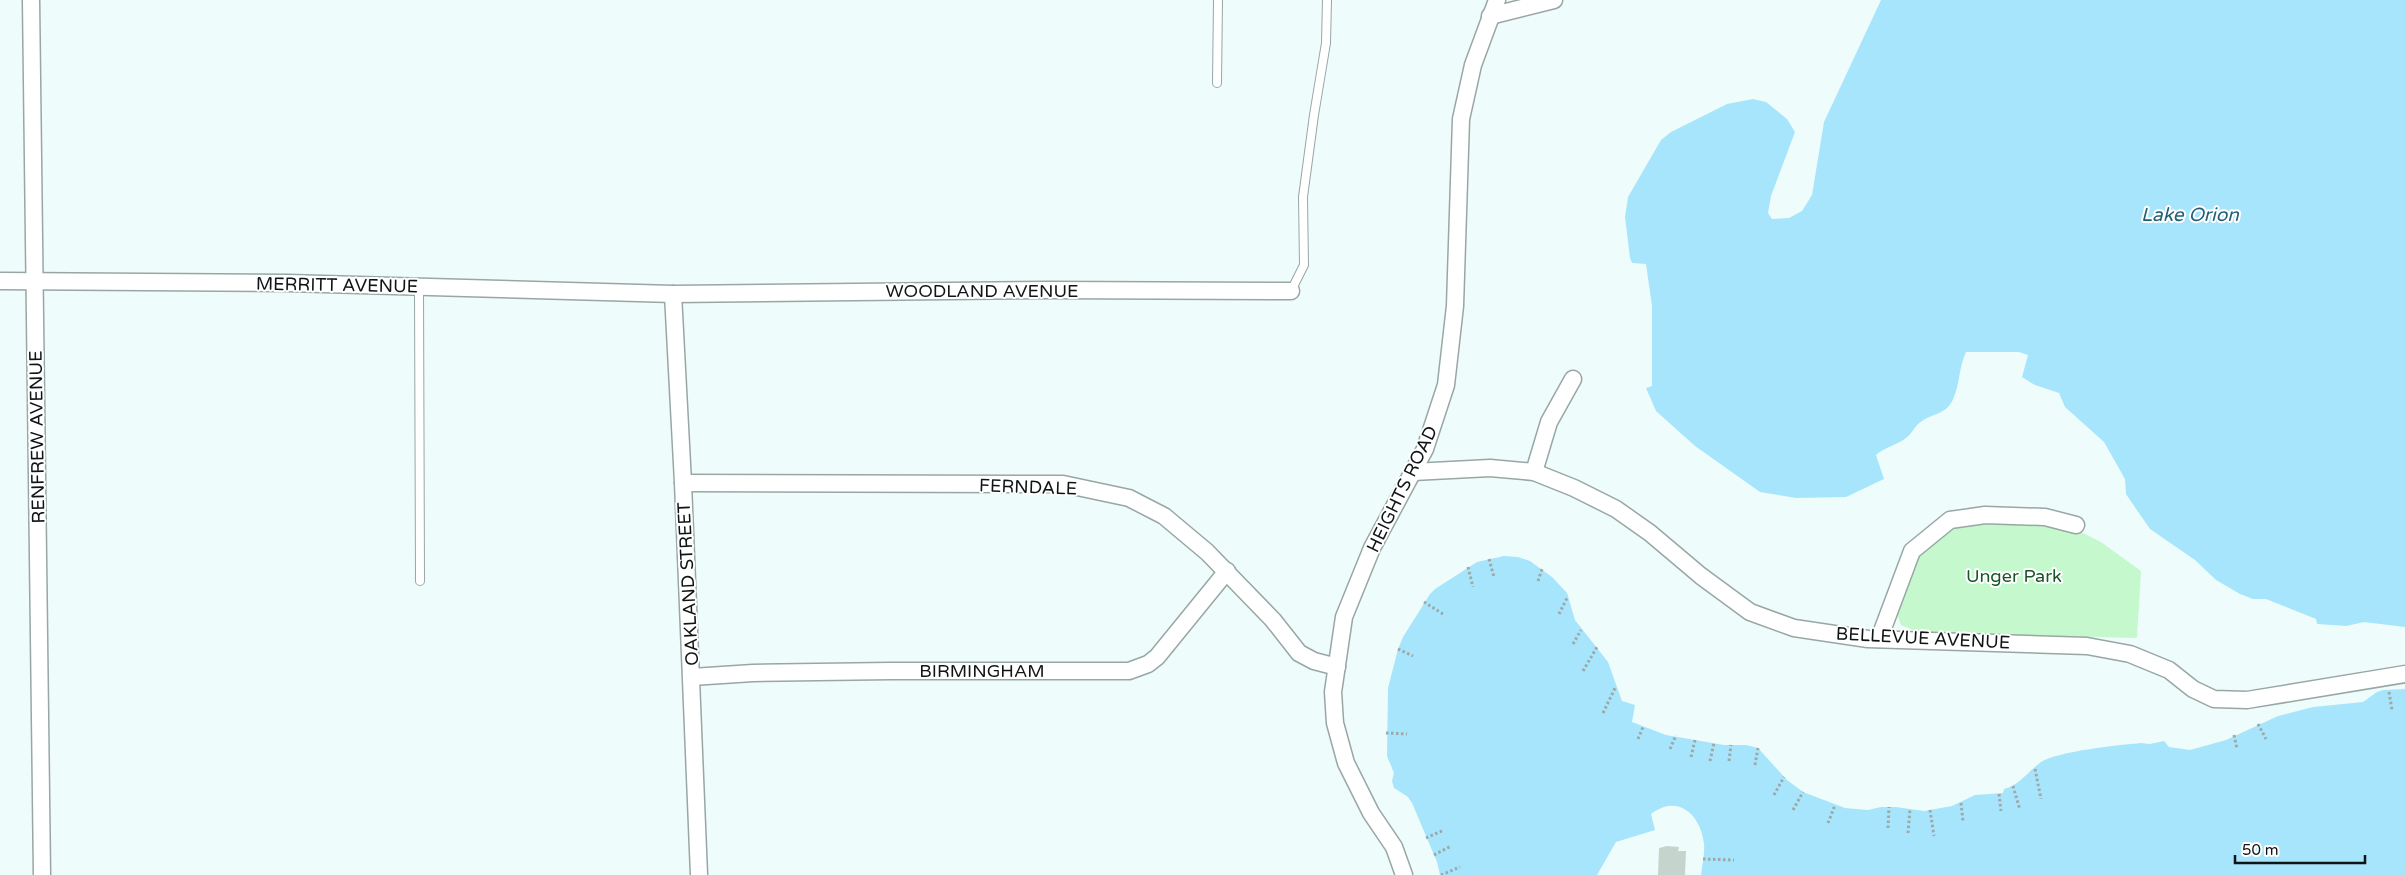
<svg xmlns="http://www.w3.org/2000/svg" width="2405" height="875" font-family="'Varela Round',sans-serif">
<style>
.green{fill:#c5f8cd}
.water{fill:#a7e5fd}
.building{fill:#c6d4ce}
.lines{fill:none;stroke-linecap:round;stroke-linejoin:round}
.lane-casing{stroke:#98a7a5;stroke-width:10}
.street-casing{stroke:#98a7a5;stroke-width:19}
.path{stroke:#9da8a7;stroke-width:3;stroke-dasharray:2.5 2.5;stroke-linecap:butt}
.lane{stroke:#fff;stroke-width:8}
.street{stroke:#fff;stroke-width:16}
.labels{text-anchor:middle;stroke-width:4;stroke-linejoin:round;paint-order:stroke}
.street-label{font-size:18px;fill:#0f1414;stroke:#fff}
.park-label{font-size:18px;fill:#195529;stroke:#fff}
.water-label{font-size:19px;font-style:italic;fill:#226075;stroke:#fff}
</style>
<rect width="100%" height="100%" fill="#eefdfb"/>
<!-- green -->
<path class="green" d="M 2017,517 L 2075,529 L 2101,542 L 2141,571 L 2137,638 L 1920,633 L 1901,625 L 1897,614 L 1916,559 L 1955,524 Z"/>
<!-- water -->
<g class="water">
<path d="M 1881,0 L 2405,0 L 2405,627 L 2364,622 L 2346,626 L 2317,624 L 2316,619 L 2266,599 L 2253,599 L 2240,594 L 2216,580 L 2195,560 L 2150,529 L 2130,500 L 2126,494 L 2125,479 L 2104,442 L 2065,407 L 2059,393 L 2035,385 L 2022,377 L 2028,355 L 2019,352 L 1966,352 C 1959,367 1960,382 1954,397 C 1948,414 1934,413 1922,421 C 1915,425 1912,434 1906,438 C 1897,445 1885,447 1876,455 L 1884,479 L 1846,497 L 1796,498 L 1760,492 L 1695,446 L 1656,411 L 1646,388 L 1652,386 L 1652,306 L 1646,264 L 1632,263 L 1630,258 L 1625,217 L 1628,197 L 1661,140 L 1671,132 L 1727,104 L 1753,99 L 1766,102 L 1787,119 L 1795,132 L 1771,196 L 1768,213 L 1772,219 L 1789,218 L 1802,211 L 1812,195 L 1824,122 Z"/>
<path d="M 1504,556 L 1518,557 L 1530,561 L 1552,577 L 1567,593 L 1575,620 L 1608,662 L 1622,701 L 1635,705 L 1632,722 L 1666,735 L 1724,745 L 1746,745 L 1758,748 L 1787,780 L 1803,792 L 1845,808 L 1868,810 L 1881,807 L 1896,807 L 1924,811 L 1952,806 L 1975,795 L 2003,793 L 2004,789 C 2022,783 2027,772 2041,762 C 2059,751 2119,745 2141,743 L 2150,744 L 2164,741 L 2169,747 L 2190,750 L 2226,740 L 2278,716 L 2313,707 L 2363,702 L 2377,692 L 2383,690 L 2405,689 L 2405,875 L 1701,875 C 1702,865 1705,854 1704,844 C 1701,815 1678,793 1651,814 L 1655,830 L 1616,842 L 1597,875 L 1440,875 L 1437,862 L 1412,803 L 1408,797 L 1394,788 L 1392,781 L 1394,773 L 1387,756 L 1388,688 L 1398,649 L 1403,637 L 1430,594 L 1435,589 L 1477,562 Z"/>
</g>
<!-- building -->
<path class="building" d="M 1667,846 L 1679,847 L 1678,851 L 1686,851 L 1685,875 L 1658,875 L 1659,848 Z"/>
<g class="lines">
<!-- lane casing -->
<g class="lane-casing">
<g id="lane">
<path d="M 1217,83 L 1218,0"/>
<path d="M 419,287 L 420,581"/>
<path d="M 1291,291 L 1304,265 L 1303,197 L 1314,115 L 1326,43 L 1327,0"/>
</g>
</g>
<!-- street casing -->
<g class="street-casing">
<g id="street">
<path d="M 31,0 L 42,875"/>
<path d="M 1490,16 L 1554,0"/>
<path d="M 0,281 L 288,283 L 673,294 L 1047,290 L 1291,291"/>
<path d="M 673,294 L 683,483 L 699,875"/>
<path d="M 1413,472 L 1490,468 L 1534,472 L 1574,488 L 1616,509 L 1650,533 L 1701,576 L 1750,612 L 1794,628 L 1868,639 L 2087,646 L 2130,654 L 2169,670 L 2193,689 L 2214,699 L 2247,700 L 2405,674"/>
<path d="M 1534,472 L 1549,422 L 1573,379"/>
<path d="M 683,483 L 1063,484 L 1129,498 L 1164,516 L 1207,552 L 1273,620 L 1299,653 L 1314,661 L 1337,667"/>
<path d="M 1879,639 L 1912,551 L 1950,520 L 1985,515 L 2045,517 L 2076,525"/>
<path d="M 692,677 L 753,673 L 891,671 L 1129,671 L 1148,664 L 1157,657 L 1227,571"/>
<path d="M 1404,875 L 1394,847 L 1371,813 L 1346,763 L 1335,723 L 1333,692 L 1344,617 L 1372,548 L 1425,449 L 1446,385 L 1455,306 L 1461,119 L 1473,65 L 1497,0"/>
</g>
</g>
<!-- path -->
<g class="path">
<path d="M 1489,559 L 1494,577"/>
<path d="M 1468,567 L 1473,587"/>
<path d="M 1538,581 L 1542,569"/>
<path d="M 1424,602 L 1443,614"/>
<path d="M 1559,614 L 1568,596"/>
<path d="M 1573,644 L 1581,630"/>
<path d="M 1398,649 L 1413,656"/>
<path d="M 1583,671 L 1597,647"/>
<path d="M 2389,692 L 2392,710"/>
<path d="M 1603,713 L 1616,686"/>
<path d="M 2258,724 L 2266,739"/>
<path d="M 1386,733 L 1407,734"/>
<path d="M 2234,735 L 2237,749"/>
<path d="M 1638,739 L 1643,727"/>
<path d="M 1670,749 L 1676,735"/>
<path d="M 1691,757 L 1695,740"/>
<path d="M 1710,761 L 1714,743"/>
<path d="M 1729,761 L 1731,745"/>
<path d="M 1755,765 L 1758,748"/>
<path d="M 2035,769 L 2041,799"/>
<path d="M 2013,786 L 2020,810"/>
<path d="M 1999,794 L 2001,811"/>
<path d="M 1774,795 L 1784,777"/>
<path d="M 1961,803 L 1963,821"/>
<path d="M 1793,810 L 1803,792"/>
<path d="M 1930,810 L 1934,836"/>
<path d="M 1828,823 L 1835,805"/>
<path d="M 1888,828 L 1889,807"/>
<path d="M 1908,833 L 1910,809"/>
<path d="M 1426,838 L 1444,830"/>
<path d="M 1434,855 L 1451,846"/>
<path d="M 1703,859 L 1734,860"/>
<path d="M 1441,875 L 1460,867"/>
</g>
<!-- lane -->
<use href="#lane" class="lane"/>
<!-- street -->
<use href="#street" class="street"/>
</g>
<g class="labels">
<!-- street labels -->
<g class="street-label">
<text transform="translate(337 285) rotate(1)" y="6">MERRITT AVENUE</text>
<text x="982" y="297">WOODLAND AVENUE</text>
<text transform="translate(37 437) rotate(-91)" y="6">RENFREW AVENUE</text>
<text transform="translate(1028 487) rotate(2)" y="6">FERNDALE</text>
<text transform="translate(1402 489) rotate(-64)" y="6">HEIGHTS ROAD</text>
<text transform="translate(688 584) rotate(-93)" y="6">OAKLAND STREET</text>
<text transform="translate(1923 638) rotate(3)" y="6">BELLEVUE AVENUE</text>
<text x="982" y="677">BIRMINGHAM</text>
</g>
<!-- park labels -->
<g class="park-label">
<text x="2014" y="582">Unger Park</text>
</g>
<!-- water labels -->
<g class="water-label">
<text x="2190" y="221">Lake Orion</text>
</g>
</g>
<!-- scale -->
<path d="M2235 855v8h130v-8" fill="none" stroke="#0f1414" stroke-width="2.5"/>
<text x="2242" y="855" font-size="15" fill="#0f1414" stroke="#ffffff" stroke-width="4" paint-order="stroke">50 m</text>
</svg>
